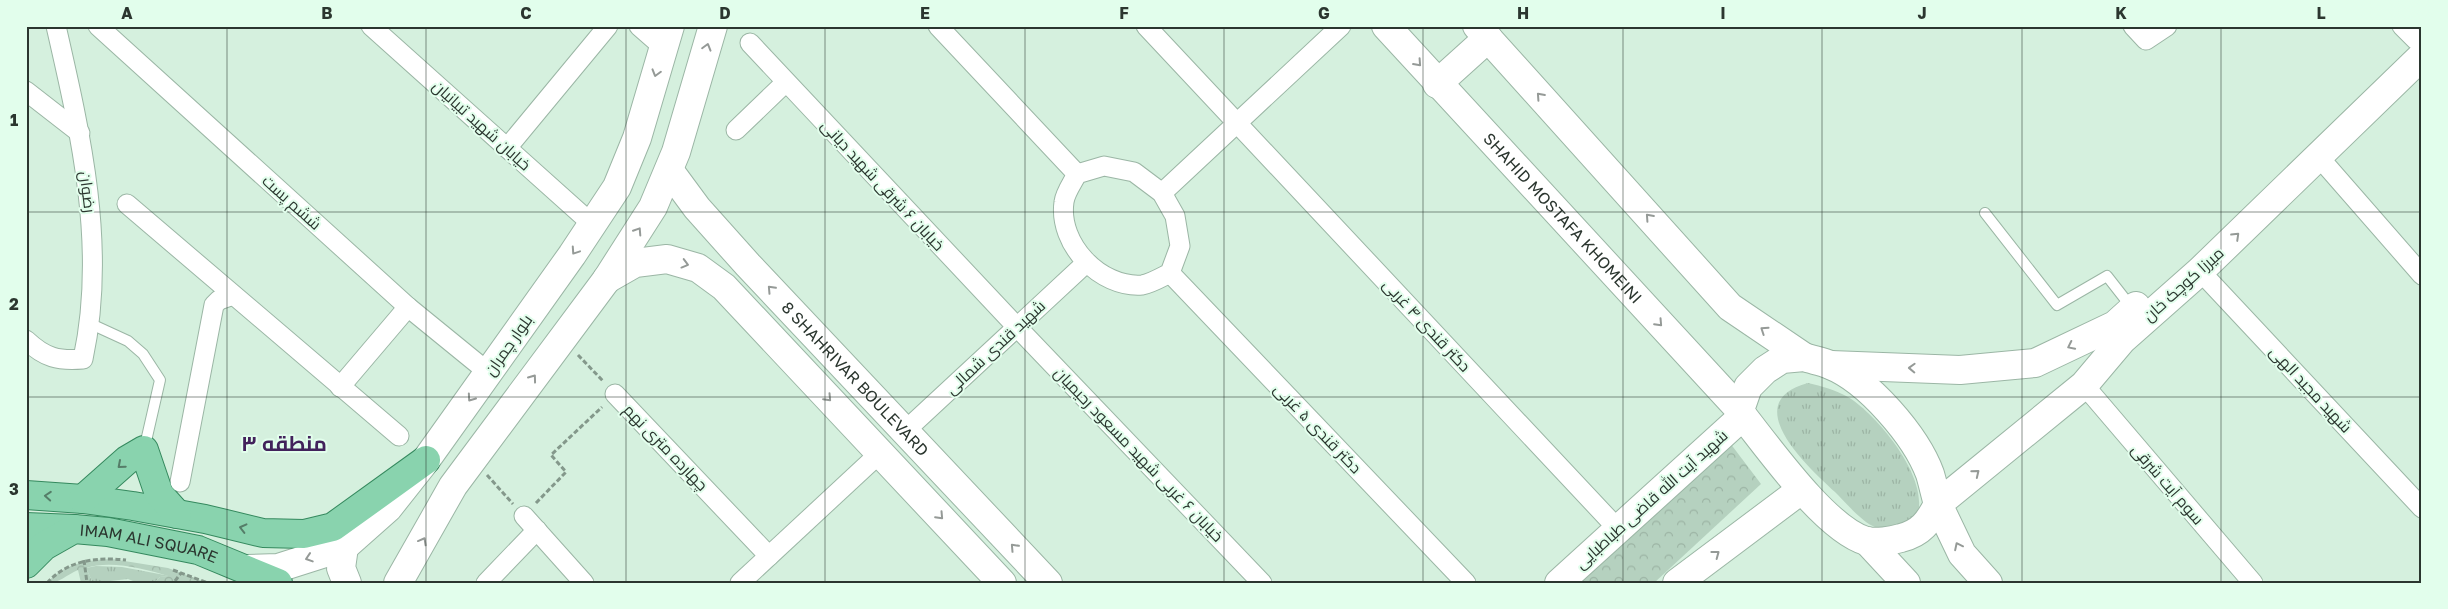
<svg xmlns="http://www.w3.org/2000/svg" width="2448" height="609" font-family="'Golos Text',Cairo,sans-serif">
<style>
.grass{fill:url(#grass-tufts)}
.park{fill:url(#park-crowns)}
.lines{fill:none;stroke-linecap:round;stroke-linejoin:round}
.lane-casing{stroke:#9bb6a5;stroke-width:12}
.street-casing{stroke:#9bb6a5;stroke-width:21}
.secondary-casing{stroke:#9bb6a5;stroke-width:30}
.primary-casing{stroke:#35895e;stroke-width:30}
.path{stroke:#84988b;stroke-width:3;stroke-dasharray:5 2.5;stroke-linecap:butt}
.lane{stroke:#fff;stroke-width:10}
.street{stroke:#fff;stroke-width:19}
.secondary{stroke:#fff;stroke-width:28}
.primary{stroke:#89d3ae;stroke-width:28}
.oneway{stroke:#959a97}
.oneway2{stroke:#557d68}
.grid{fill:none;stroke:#2b362f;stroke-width:1;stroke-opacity:0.55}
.labels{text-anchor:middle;stroke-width:4;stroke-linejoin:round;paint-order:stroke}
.street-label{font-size:16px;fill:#2b362f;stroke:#e2feec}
.district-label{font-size:21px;font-weight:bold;fill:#42225b;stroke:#e2feec}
.neatline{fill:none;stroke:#2b362f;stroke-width:2}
.grid-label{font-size:16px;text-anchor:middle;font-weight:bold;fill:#2b362f}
</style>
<defs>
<pattern id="grass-tufts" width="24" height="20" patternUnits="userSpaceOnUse" patternTransform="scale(1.25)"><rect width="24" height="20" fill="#b5d1bf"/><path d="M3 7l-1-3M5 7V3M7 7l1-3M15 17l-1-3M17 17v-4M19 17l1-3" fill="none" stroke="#9cb4a4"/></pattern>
<pattern id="park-crowns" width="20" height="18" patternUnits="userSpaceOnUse" patternTransform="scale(1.25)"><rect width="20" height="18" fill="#b5d1bf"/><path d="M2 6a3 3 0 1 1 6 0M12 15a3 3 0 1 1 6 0" fill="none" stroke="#9cb4a4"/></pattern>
</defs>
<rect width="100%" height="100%" fill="#d5f0de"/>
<!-- grass -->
<g class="grass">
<path d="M 1808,383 C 1822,386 1835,390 1848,397 C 1878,415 1935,484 1915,520 C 1901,526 1890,533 1875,527 C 1863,523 1845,502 1835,492 C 1807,466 1737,402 1808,383 Z"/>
<path d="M 96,566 L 122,567 L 170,576 L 160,577 L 154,583 L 138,583 L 128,579 L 93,583 L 86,568 Z"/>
</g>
<!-- park -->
<g class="park">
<path d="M 1730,443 L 1761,484 L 1654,583 L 1579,583 Z"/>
<path d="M 112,559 L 168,568 L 208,583 L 154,583 L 160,577 L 168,576 C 145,569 111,560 86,568 L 93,583 L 81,583 L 78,570 C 66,575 60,583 47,583 C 65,563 87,560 112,559 Z"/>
</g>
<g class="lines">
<!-- lane casing -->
<g class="lane-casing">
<g id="lane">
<path d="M 1985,213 L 2057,305 L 2107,276 L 2132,308"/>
<path d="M 91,324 L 128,341 L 143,354 L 160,380 L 144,450"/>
</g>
</g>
<!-- street casing -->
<g class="street-casing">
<g id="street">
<path d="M 98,26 L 408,307 L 489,373"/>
<path d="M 371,26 L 592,224"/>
<path d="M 639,26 L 663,47"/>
<path d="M 938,26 L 1077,174"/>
<path d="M 1146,26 L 1617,528"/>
<path d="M 2133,26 L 2146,40 L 2167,26"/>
<path d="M 2402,26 L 2416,40"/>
<path d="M 750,43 L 1016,326 L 1262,583"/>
<path d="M 26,91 L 80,133"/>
<path d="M 736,130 L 786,82"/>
<path d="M 507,148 L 608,26"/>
<path d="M 2318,156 L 2422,275"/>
<path d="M 1104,166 L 1134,172 L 1162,193 L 1175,216 L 1180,246 L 1170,273 C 1162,277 1150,284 1142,285 C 1100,288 1058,244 1064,202 C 1065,193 1073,182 1077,174 Z"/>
<path d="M 1162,193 L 1341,26"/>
<path d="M 127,204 L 399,436"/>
<path d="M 2200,271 L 2422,508"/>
<path d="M 1170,273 L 1466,583"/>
<path d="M 26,340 C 45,358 58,361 83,359 C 107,248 81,135 56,26"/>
<path d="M 2084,385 L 2253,583"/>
<path d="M 340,387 L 408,307"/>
<path d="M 615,394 L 769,556"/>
<path d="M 905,431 L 1086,263"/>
<path d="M 180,482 L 214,305 L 219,300 L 233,295"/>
<path d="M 524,516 L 584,583"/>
<path d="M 486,583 L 537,530"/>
<path d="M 740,583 L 880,453"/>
</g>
</g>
<!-- secondary casing -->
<g class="secondary-casing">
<g id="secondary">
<path id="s1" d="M 1386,26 L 1740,410"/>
<path d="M 1477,26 L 1730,307 L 1804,357"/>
<path d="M 1437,84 L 1488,38"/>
<path id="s2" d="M 669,170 L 697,208 L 748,265 L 1048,583"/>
<path d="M 607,279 L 635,263 L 667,259 L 698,268 L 724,287 L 1002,583"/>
<path d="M 1804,357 C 1812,360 1822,361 1830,365 C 1868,380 1916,436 1930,474 C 1933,484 1935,494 1938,504 C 1929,522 1921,533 1901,538 C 1891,541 1876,543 1866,541 C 1826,529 1770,450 1743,416 L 1740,410 L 1748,387 L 1765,370 L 1782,359 Z"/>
<path d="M 1831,365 L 1960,370 L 2035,363 L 2115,325 L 2136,306"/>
<path d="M 1867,541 L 1906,583"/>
<path d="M 344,547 L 341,568 L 347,583"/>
<path d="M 247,569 L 278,568 L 344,547 L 388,508 L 426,460 L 572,255 L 617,187 L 637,138 L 670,26"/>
<path d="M 398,583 L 453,486 L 607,279 L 653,207 L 676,152 L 713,26"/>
<path d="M 1559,583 L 1743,416"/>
<path d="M 1677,583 L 1801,490"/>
<path d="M 1988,583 L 1962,554 L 1938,504 L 2084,385 L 2122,340 L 2200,271 L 2422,56"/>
</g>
</g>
<!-- primary casing -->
<g class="primary-casing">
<g id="primary">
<path d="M 26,495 L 83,499 L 133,506 L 205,519 L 263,533 L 304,534 L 333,527 L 426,460"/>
<path d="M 83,499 L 127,460 L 144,450 L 159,494 L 177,514"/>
<path d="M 26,527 L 74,529"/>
<path id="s3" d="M 26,564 L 44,546 L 74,529 L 108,532 L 198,550 L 278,583"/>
</g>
</g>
<!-- path -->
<g class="path">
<path d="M 578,355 L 603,381"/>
<path d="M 487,475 L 513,504"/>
<path d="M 536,503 L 566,472 L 551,455 L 602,407"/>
<path d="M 84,560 L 87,583"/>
<path d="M 173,570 L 208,583"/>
<path d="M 175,581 L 181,573"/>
<path d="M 47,583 C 68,560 96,557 126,560"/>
<path d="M 161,583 L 178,583"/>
</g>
<!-- lane -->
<use href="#lane" class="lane"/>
<!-- street -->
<use href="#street" class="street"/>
<!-- secondary -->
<use href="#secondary" class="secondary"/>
<!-- primary -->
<use href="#primary" class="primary"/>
</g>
<!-- one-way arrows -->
<defs><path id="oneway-chevron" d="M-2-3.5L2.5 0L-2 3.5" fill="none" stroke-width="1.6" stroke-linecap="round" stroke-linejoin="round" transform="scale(1.25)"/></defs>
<g class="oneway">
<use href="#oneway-chevron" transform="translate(707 47) rotate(-74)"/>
<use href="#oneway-chevron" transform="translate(1418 63) rotate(48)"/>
<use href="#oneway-chevron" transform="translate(656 73) rotate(106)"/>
<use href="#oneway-chevron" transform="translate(1540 96) rotate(-132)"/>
<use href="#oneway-chevron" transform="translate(1649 217) rotate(-132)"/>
<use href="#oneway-chevron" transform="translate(638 231) rotate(-57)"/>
<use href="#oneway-chevron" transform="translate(2236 236) rotate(-44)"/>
<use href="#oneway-chevron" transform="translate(575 251) rotate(124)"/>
<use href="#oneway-chevron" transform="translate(685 264) rotate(15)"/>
<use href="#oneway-chevron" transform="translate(771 289) rotate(-133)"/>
<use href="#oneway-chevron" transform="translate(1659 323) rotate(47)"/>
<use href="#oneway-chevron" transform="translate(1764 330) rotate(-146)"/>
<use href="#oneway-chevron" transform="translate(2071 346) rotate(154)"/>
<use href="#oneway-chevron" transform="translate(1912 368) rotate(-178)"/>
<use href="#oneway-chevron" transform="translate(533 378) rotate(-54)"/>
<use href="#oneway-chevron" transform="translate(471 398) rotate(125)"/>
<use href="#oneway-chevron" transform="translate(828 398) rotate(47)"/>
<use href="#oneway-chevron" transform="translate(1976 473) rotate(-39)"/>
<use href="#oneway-chevron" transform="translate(940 516) rotate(47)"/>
<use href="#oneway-chevron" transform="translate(423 541) rotate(-61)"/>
<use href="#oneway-chevron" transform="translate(1958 546) rotate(-116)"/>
<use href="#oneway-chevron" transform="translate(1014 547) rotate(-133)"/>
<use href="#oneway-chevron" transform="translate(1716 554) rotate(-37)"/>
<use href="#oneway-chevron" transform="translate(309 558) rotate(162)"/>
</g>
<g class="oneway2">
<use href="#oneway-chevron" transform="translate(121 465) rotate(139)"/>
<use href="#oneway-chevron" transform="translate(48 496) rotate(-176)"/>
<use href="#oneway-chevron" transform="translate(243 528) rotate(-166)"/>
</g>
<!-- grid -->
<path class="grid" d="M 227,26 L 227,583M 426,26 L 426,583M 626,26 L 626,583M 825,26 L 825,583M 1025,26 L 1025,583M 1224,26 L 1224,583M 1423,26 L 1423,583M 1623,26 L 1623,583M 1822,26 L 1822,583M 2022,26 L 2022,583M 2221,26 L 2221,583M 26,212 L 2422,212M 26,397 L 2422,397"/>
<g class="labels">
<!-- street labels -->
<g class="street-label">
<text transform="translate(482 125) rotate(42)" y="6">خیابان شهید تبیانیان</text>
<text transform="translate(883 185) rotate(47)" y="6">خیابان ۶ شرقی شهید دیانی</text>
<text transform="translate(88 192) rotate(83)" y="6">رضوان</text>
<text transform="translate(292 202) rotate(42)" y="6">ششم پست</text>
<text dy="6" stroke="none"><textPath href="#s1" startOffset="261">SHAHID MOSTAFA KHOMEINI</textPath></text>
<text transform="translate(2183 284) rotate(-42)" y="6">میرزا کوچک خان</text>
<text transform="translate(1427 325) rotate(47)" y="6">دکتر قندی ۴ غربی</text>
<text transform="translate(508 345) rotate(-55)" y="6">بلوار چمران</text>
<text transform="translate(995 347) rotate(-43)" y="6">شهید قندی شمالی</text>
<text dy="6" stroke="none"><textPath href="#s2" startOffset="280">8 SHAHRIVAR BOULEVARD</textPath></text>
<text transform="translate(2311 389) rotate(47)" y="6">شهید مجید الهی</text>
<text transform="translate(1318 428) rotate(46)" y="6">دکتر قندی ۵ غربی</text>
<text transform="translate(666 447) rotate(46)" y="6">چهارده متری نهم</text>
<text transform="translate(1139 454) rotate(46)" y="6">خیابان ۶ غربی شهید مسعود رحیمیان</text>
<text transform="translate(2168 484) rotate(49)" y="6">سوم آیت شرقی</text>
<text transform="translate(1651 499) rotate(-42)" y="6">شهید آیت الله قاضی طباطبایی</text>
<text dy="6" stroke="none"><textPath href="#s3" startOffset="136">IMAM ALI SQUARE</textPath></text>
</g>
<!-- district labels -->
<g class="district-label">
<text x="284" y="451">منطقه ۳</text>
</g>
</g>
<!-- border -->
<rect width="2448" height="609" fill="none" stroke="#e2feec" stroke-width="55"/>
<rect x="28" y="28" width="2392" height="554" class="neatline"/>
<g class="grid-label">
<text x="127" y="19">A</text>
<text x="327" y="19">B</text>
<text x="526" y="19">C</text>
<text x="725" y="19">D</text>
<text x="925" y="19">E</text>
<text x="1124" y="19">F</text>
<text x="1324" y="19">G</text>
<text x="1523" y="19">H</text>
<text x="1723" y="19">I</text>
<text x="1922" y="19">J</text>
<text x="2121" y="19">K</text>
<text x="2321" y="19">L</text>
<text x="14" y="126">1</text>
<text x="14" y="310">2</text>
<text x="14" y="495">3</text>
</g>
</svg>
